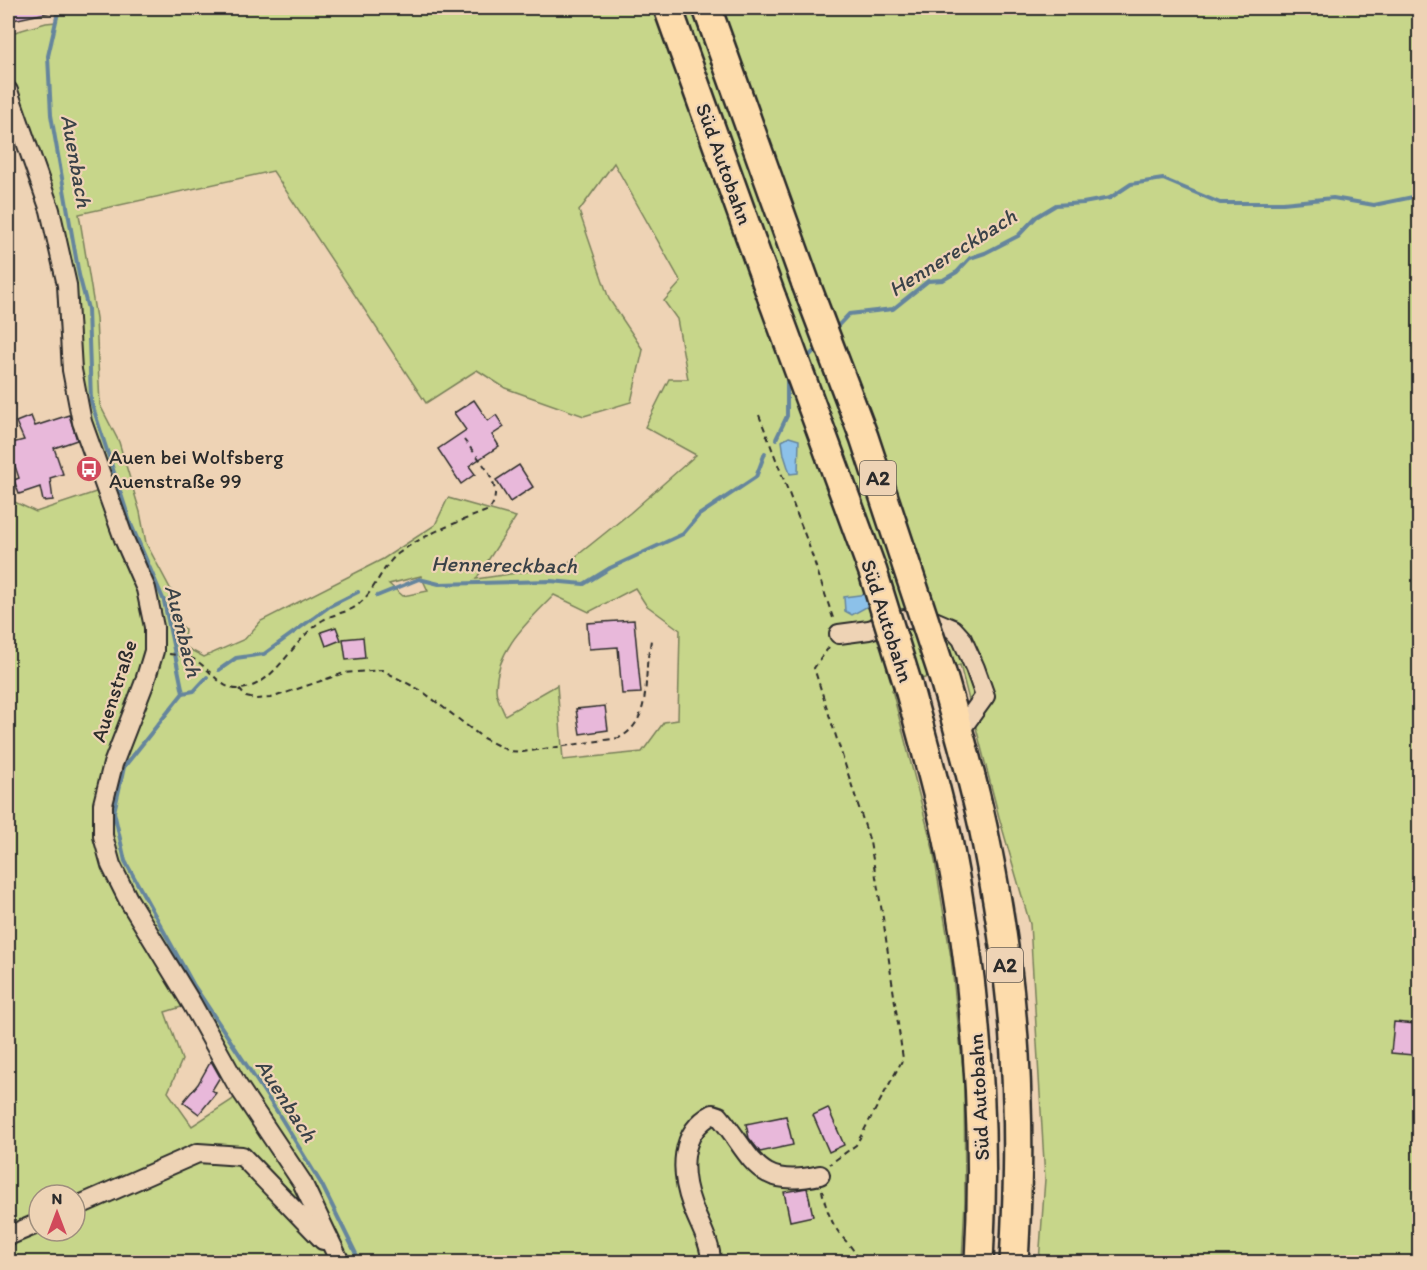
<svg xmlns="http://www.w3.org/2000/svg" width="1427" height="1270" font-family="Itim,sans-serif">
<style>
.green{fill:#c7d68a;stroke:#79805a;stroke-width:1.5;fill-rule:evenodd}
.water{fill:#8cc1e9;stroke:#65859d;stroke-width:1.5}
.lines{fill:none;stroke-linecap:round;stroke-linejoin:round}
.stream{stroke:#65859d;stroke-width:4}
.building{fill:#e8b8da;stroke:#2b2b2b;stroke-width:1.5}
.minor-casing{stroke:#2b2b2b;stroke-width:22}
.highway-casing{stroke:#2b2b2b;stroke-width:32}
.path{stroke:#2b2b2b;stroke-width:2;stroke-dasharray:6 4.5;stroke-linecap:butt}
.minor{stroke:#eed3b5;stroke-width:18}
.highway{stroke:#fddcac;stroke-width:27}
.highway-bridge-casing{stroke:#2b2b2b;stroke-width:32;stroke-linecap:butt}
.highway-bridge{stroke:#fddcac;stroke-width:27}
.labels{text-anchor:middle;stroke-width:4.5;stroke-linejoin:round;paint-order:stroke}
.shield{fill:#eed3b5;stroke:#665d54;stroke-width:1.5}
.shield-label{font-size:20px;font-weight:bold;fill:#2b2b2b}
.street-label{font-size:21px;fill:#2b2b2b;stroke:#eed3b5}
.poi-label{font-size:21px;fill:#2b2b2b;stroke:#eed3b5;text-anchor:start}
.water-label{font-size:22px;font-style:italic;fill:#3a4248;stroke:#eed3b5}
</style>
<rect width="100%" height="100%" fill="#eed3b5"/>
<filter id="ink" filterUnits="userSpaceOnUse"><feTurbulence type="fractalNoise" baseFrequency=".0167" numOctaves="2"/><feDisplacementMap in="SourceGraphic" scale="12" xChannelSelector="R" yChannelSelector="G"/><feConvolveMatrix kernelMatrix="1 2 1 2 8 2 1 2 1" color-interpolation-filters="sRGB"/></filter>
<g filter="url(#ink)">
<!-- green -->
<path class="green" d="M 55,8 L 1419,8 L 1419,1262 L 1039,1262 L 1045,1179 L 1030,924 L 999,817 L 960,665 L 892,690 L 933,849 L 951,958 L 964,1079 L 965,1200 L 962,1262 L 8,1262 L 8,499 L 36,512 L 111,487 L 87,413 L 77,368 L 74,301 L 8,95 L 8,34 L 46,23 L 56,22 ZM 614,163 L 681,282 L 664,301 L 677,319 L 688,379 L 669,379 L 645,427 L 696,455 L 630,513 L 564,566 L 476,579 L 516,517 L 448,498 L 435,525 L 383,559 L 261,621 L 245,639 L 204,657 L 183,646 L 185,629 L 175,620 L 171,590 L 146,543 L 140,512 L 119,442 L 100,405 L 96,318 L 79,214 L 273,171 L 426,403 L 477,370 L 505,388 L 584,416 L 631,402 L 643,350 L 609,299 L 579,211 ZM 421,576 L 428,591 L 403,596 L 389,584 ZM 635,588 L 646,605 L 680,630 L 678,720 L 664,722 L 642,752 L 563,760 L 557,685 L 505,715 C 502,708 496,697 496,689 C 496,649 528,622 554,595 L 589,612 ZM 201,1001 L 246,1084 L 232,1100 L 192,1126 L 168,1092 L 182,1060 L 165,1012 ZM 39,1195 L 75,1195 L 75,1231 L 39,1231 Z"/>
<!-- water -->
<g class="water">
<path d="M 789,437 L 799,440 L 798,473 L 790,474 L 784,455 L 782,441 Z"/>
<path d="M 867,594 L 870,605 L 852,615 L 845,611 L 844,597 Z"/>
</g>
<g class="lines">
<!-- stream -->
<g class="stream">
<path d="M 59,8 L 48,56 L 51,115 L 79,275 L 88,309 L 91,401 L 130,522 L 164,601 L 183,693 L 124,767 L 114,812 L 125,861 L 193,984 L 278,1113 L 322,1185 L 360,1262"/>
<path d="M 834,330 L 849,314 L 893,309 L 928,281 L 943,280 L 957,272 L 970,258 L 985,253 L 1018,236 L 1036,217 L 1056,205 L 1083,203 L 1110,198 L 1131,184 L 1163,179 L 1220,203 L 1283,203 L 1333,198 L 1374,205 L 1413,197 L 1420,190"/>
<path d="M 805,360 L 819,346"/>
<path d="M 776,439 L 787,416 L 787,380 L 790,376"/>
<path d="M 377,596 L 419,579 L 439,584 L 550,581 L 584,584 L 610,568 L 683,534 L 699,515 L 756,477 L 765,453"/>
<path d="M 219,670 L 236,658 L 264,654 L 330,606 L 358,592"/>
<path d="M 183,693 L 194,691 L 207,677"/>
</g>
</g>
<!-- building -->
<g class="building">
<path d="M 8,8 L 51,8 L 51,12 L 8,21 Z"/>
<path d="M 474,400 L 488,421 L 496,415 L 504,427 L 492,435 L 499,446 L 469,466 L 475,474 L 461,484 L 438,449 L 466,430 L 454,413 Z"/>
<path d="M 69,415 L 77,440 L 54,448 L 63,474 L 50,478 L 53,500 L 43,501 L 40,487 L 19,494 L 14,480 L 19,478 L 12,457 L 8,459 L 8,444 L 24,440 L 16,422 L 31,416 L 35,426 Z"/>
<path d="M 519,465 L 533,487 L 510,502 L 496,480 Z"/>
<path d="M 634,620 L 641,693 L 622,694 L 618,647 L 589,649 L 587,623 Z"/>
<path d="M 336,627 L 341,640 L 326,646 L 321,632 Z"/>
<path d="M 363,637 L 365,658 L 346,660 L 343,639 Z"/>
<path d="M 605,706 L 608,730 L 580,734 L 576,709 Z"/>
<path d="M 1394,1022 L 1416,1024 L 1413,1055 L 1391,1053 Z"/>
<path d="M 211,1061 L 220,1077 L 212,1090 L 216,1093 L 199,1114 L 183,1102 L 198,1084 Z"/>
<path d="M 828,1108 L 844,1145 L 829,1152 L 813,1115 Z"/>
<path d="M 786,1116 L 793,1145 L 760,1152 L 749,1138 L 746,1124 Z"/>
<path d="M 807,1188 L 813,1216 L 790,1221 L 784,1192 Z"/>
</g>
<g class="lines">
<!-- minor casing -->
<g class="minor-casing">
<g id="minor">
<path d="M 8,91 L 50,210 L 67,285 L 72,370 L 82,422 L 124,539 L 146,589 L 154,627 L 154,651 L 144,684 L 113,764 L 103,804 L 103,836 L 111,865 L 128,899 L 192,1004 L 236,1083 L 302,1182 L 340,1262"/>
<path d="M 839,634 L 869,630 L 904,619 L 932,620 L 953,629 L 962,639 L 975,668 L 985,696 L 959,732"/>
<path d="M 75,1207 L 198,1153 L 242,1156 L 323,1240"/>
<path d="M 8,1236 L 39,1223"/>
<path d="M 711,1262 C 711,1242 698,1223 692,1205 C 680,1172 679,1132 713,1114 L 719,1116 C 753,1156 755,1190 820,1175"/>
</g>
</g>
<!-- highway casing -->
<g class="highway-casing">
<g id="highway">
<path d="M 668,8 L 772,298"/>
<path d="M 707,8 L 806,284"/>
<path d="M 942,673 C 957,724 972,776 983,827 C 1002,917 1015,1011 1017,1103 C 1019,1156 1017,1209 1014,1262"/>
<path d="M 908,685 C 922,737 937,788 948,840 C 976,980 987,1121 979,1262"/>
</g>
</g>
<!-- path -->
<g class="path">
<path d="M 759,415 L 808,543 L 834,621"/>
<path d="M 829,647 L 814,668 L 870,842 L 883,918 L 903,1059 L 856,1145 L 830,1164"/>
<path d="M 169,654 C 177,655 187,656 195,660 C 210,668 221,691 240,689 C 276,686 294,637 323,620 C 334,613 350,613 360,603 C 376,589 382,566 399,553 C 426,533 458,522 489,510 C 508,487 477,457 464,440"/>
<path d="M 239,689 L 246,697 L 256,699 L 271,698 L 344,673 L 382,670 L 422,691 L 483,738 L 509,751 L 523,752 L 619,738 C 646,724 645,695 647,668 C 647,658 650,649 651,640"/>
<path d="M 822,1190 C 824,1202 829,1216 835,1227 C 843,1240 853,1246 860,1262"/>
</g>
<!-- minor -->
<use href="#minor" class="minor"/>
<!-- highway -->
<use href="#highway" class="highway"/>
<!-- highway-bridge casing -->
<g class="highway-bridge-casing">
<g id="highway-bridge">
<path d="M 806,284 L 864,437 L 942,673"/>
<path d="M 772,298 L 873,572 L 908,685"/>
</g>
</g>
<!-- highway-bridge -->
<use href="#highway-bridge" class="highway-bridge"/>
</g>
</g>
<!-- icons -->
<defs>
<g id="bus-disc" transform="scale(1.35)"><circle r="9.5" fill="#d1495b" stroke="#eed3b5"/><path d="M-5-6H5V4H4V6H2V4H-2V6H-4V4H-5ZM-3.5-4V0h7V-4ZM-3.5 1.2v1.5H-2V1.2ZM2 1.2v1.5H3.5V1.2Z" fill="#fff"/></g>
</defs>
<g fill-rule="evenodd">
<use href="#bus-disc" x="89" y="469"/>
</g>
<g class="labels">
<!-- shield labels -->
<g class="shield">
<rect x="860" y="461" width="36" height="34" rx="4.5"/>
<rect x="987" y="948" width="36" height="34" rx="4.5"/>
</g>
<g class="shield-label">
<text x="878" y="485">A2</text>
<text x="1005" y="972">A2</text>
</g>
<!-- street labels -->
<g class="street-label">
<text transform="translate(724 164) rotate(70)" y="7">Süd Autobahn</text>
<text transform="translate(887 621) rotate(72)" y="7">Süd Autobahn</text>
<text transform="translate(114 691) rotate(-72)" y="7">Auenstraße</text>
<text transform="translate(979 1097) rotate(-93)" y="7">Süd Autobahn</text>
</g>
<!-- poi labels -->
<g class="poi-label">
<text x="109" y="464">Auen bei Wolfsberg<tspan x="109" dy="24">Auenstraße 99</tspan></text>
</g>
<!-- water labels -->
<g class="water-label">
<text transform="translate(77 161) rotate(80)" y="8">Auenbach</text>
<text transform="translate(952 252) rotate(-32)" y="8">Hennereckbach</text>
<text transform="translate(504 564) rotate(1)" y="8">Hennereckbach</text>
<text transform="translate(184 631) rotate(76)" y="8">Auenbach</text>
<text transform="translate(287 1100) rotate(57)" y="8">Auenbach</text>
</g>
</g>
<!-- margin -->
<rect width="1427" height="1270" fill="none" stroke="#eed3b5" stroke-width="30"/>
<rect x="15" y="15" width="1397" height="1240" fill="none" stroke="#2b2b2b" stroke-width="2" filter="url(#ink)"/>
<!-- north arrow -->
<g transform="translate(57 1213)"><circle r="28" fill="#eed3b5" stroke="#a0907e" stroke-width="1.5"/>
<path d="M0-4.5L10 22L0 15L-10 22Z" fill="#d1495b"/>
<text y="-9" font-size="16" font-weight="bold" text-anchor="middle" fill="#2b2b2b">N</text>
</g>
</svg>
